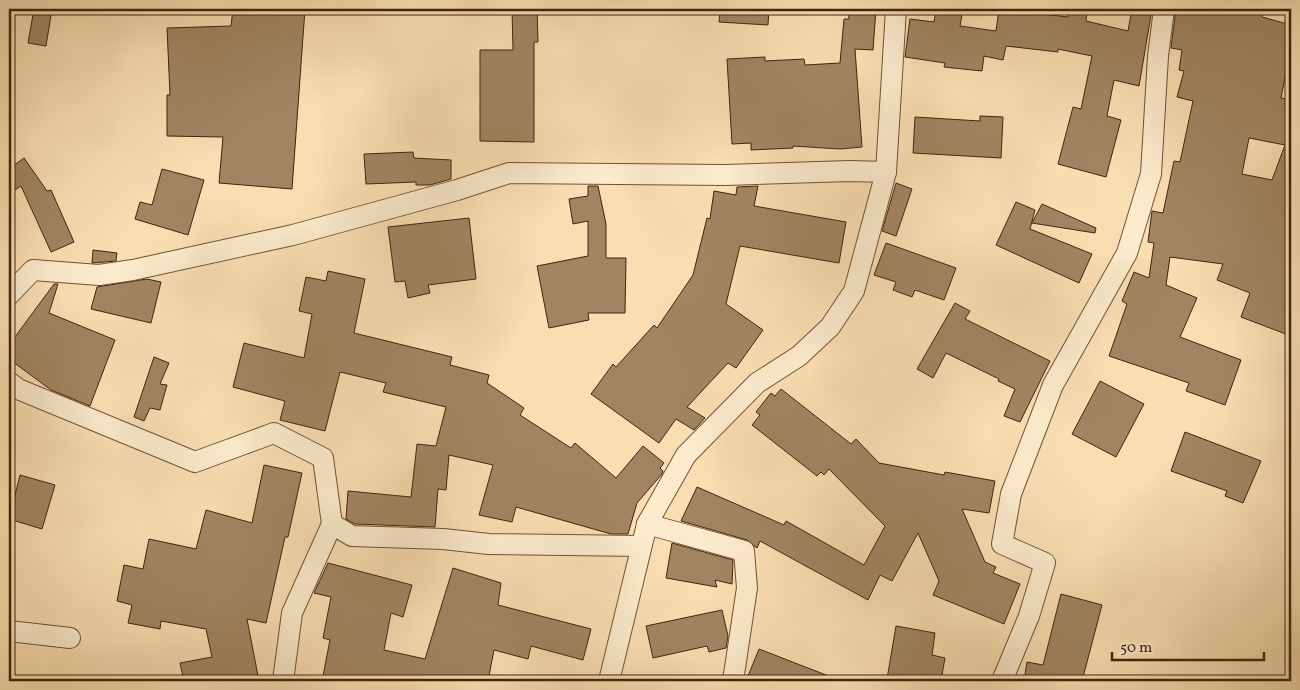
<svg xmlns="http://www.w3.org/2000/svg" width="1300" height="690" font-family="Vollkorn,serif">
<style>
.building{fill:#a18562;stroke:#42240c;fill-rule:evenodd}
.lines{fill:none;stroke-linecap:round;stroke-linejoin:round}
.street-casing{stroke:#705235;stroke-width:22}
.street{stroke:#fbeacc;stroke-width:20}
</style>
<rect width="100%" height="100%" fill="#f9deb1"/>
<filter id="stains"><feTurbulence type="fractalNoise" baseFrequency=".004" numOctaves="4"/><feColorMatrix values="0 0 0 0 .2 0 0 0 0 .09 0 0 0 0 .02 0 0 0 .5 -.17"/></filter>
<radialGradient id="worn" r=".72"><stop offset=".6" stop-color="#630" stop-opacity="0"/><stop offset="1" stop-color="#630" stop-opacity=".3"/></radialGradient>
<!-- building -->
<g class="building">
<path d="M 34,9 L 52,9 L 46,46 L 28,43 Z"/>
<path d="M 233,9 L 305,9 L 292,189 L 219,183 L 223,137 L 167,136 L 167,95 L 170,95 L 167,28 L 231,26 Z"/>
<path d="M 512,9 L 537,9 L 538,42 L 534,42 L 534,142 L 480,141 L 480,50 L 513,50 Z"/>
<path d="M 720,9 L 769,9 L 768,25 L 719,22 Z"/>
<path d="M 848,9 L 876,9 L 873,50 L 855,49 L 862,147 L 840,149 L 793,146 L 793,148 L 751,150 L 751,143 L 732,144 L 727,59 L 765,57 L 765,61 L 804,59 L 805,65 L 840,63 L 844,19 L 849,19 Z"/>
<path d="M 936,9 L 963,9 L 960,26 L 996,31 L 999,9 L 1068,17 L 1069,9 L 1078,9 L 1087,10 L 1086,21 L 1128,31 L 1132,9 L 1152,9 L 1139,86 L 1114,80 L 1107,116 L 1121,120 L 1106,177 L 1058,164 L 1073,107 L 1081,109 L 1092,56 L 1058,49 L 1058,52 L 1006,46 L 1003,60 L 984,56 L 982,71 L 944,67 L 945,63 L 905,57 L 910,19 L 934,22 Z"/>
<path d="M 1176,9 L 1262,9 L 1262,17 L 1291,25 L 1291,46 L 1281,98 L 1291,100 L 1291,336 L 1241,317 L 1250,293 L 1217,280 L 1223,264 L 1170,257 L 1166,285 L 1197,298 L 1180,337 L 1241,360 L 1225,405 L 1186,391 L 1189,383 L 1109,356 L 1127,304 L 1122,301 L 1134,272 L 1149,278 L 1154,243 L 1148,242 L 1152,211 L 1163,213 L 1174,161 L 1180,162 L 1193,101 L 1177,97 L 1184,71 L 1179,70 L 1182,50 L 1171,48 ZM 1249,138 L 1285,145 L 1272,180 L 1242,174 Z"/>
<path d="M 980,116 L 1003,117 L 1001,158 L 913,153 L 915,117 L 980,121 Z"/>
<path d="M 413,152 L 414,158 L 451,160 L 451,179 L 430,185 L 416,185 L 416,182 L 366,184 L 364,154 Z"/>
<path d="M 24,158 L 47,191 L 51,190 L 74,242 L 51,252 L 21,186 L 9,194 L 9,169 Z"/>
<path d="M 162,169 L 204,180 L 188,235 L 135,219 L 140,202 L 152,205 Z"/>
<path d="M 896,183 L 912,189 L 896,236 L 882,231 Z"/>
<path d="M 588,186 L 598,186 L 606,224 L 606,258 L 626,258 L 625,313 L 588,313 L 589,320 L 549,328 L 537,266 L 588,256 L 588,221 L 573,224 L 569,199 L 588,196 Z"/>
<path d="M 758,186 L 754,206 L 846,222 L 839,263 L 740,246 L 726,304 L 763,330 L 736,368 L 728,363 L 687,407 L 705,418 L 694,430 L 676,419 L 659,443 L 591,394 L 613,364 L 616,367 L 654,325 L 657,328 L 693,275 L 707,218 L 710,219 L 714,191 L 736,195 L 737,187 Z"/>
<path d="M 1016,202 L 1035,210 L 1030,229 L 1092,254 L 1079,283 L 996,245 Z"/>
<path d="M 1042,204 L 1096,228 L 1095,233 L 1032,223 Z"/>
<path d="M 469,218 L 476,279 L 428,285 L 430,293 L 408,298 L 405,281 L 395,282 L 388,227 Z"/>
<path d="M 886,243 L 956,268 L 944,300 L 915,290 L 912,297 L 893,290 L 896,282 L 874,275 Z"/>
<path d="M 93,250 L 117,253 L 116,261 L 92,263 Z"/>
<path d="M 328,271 L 365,279 L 354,333 L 452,357 L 450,365 L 489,375 L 487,383 L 524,408 L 520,415 L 571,448 L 575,443 L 616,478 L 643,446 L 664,463 L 660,468 L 663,471 L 662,474 L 637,503 L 628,534 L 611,534 L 516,507 L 512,522 L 479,515 L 493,465 L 449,455 L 446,490 L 438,489 L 435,527 L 355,524 L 346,519 L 348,491 L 411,497 L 417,444 L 436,446 L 446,407 L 383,392 L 386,383 L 340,372 L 325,431 L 280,420 L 285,401 L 233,387 L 244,343 L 304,358 L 312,314 L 299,311 L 306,277 L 326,281 Z"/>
<path d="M 147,279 L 161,282 L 151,323 L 91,309 L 97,287 Z"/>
<path d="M 54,284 L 58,284 L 49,313 L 115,340 L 90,406 L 51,390 L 9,359 L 9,345 Z"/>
<path d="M 955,303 L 970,311 L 965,319 L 1050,361 L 1020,422 L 1004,416 L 1015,389 L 998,381 L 999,379 L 946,353 L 933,378 L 917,369 Z"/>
<path d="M 154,357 L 169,363 L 160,384 L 167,385 L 160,410 L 150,408 L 144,421 L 134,417 Z"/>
<path d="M 1100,381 L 1144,404 L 1116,457 L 1072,434 Z"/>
<path d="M 781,389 L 851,444 L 856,439 L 879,463 L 944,475 L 945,472 L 995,481 L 989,513 L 962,509 L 985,562 L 996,567 L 993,573 L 1020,584 L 1004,624 L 933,595 L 939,581 L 918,533 L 892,581 L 880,575 L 868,600 L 760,541 L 757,548 L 747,540 L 681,521 L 697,487 L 784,525 L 786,521 L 864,565 L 885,526 L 829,469 L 824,475 L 821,472 L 817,476 L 752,425 L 760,415 L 756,412 L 771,393 L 775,396 Z"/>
<path d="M 1185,432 L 1261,461 L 1243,503 L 1225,496 L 1227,491 L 1171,471 Z"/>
<path d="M 264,465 L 302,473 L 288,537 L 285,537 L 266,623 L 247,619 L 259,681 L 184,681 L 180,663 L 212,657 L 206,629 L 161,621 L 160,629 L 128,623 L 132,605 L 117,601 L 124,565 L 143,569 L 149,539 L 196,549 L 206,510 L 252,523 Z"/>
<path d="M 20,475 L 55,485 L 42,529 L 9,519 Z"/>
<path d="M 672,543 L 733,560 L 732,584 L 715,580 L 717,587 L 666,578 Z"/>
<path d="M 328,563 L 412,585 L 403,617 L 391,613 L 384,650 L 425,659 L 453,568 L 501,583 L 498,605 L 591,629 L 583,660 L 531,646 L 528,659 L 494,650 L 488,681 L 322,681 L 330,640 L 323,638 L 331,597 L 314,593 Z"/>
<path d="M 1061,594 L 1102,605 L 1082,681 L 1024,681 L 1027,662 L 1043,665 Z"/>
<path d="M 722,610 L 728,636 L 726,648 L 709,652 L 707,646 L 653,658 L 646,626 Z"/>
<path d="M 896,626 L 935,633 L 932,655 L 945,658 L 941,681 L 903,681 L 887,679 Z"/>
<path d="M 759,649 L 839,680 L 839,681 L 746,681 Z"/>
</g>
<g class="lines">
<!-- street casing -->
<g class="street-casing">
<g id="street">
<path d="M 9,295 L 33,270 L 99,275 L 133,270 L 293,235 L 457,190 L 509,173 L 726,175 L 850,171 L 886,172"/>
<path d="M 9,382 L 18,389 L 195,462 L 274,433 L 323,458 L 332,524"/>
<path d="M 647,524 L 744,551 L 747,588 L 733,681"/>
<path d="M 9,631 L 70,638"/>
<path d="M 283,681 L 292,613 L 332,524 L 352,536 L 443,539 L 489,544 L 641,546"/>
<path d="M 609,681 L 647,524 L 686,455 L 757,383 L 799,356 L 830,327 L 854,291 L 886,172 L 896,9"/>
<path d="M 1002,681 L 1029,616 L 1045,563 L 1002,544 L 1011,494 L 1053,385 L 1127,253 L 1151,174 L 1158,56 L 1164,9"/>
</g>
</g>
<!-- street -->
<use href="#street" class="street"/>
</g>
<!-- margin -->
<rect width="1300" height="690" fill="none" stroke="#f9deb1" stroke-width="30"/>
<rect x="10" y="10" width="1280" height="670" fill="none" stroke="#42240c" stroke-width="2.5"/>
<rect x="15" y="15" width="1270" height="660" fill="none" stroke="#42240c"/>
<!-- scale -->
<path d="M1112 652v8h152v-8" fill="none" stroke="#42240c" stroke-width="2.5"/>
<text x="1120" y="652" font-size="15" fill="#42240c" stroke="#fbeacc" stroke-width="4" paint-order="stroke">50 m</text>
<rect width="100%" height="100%" filter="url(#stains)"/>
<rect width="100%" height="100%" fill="url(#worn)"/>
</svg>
